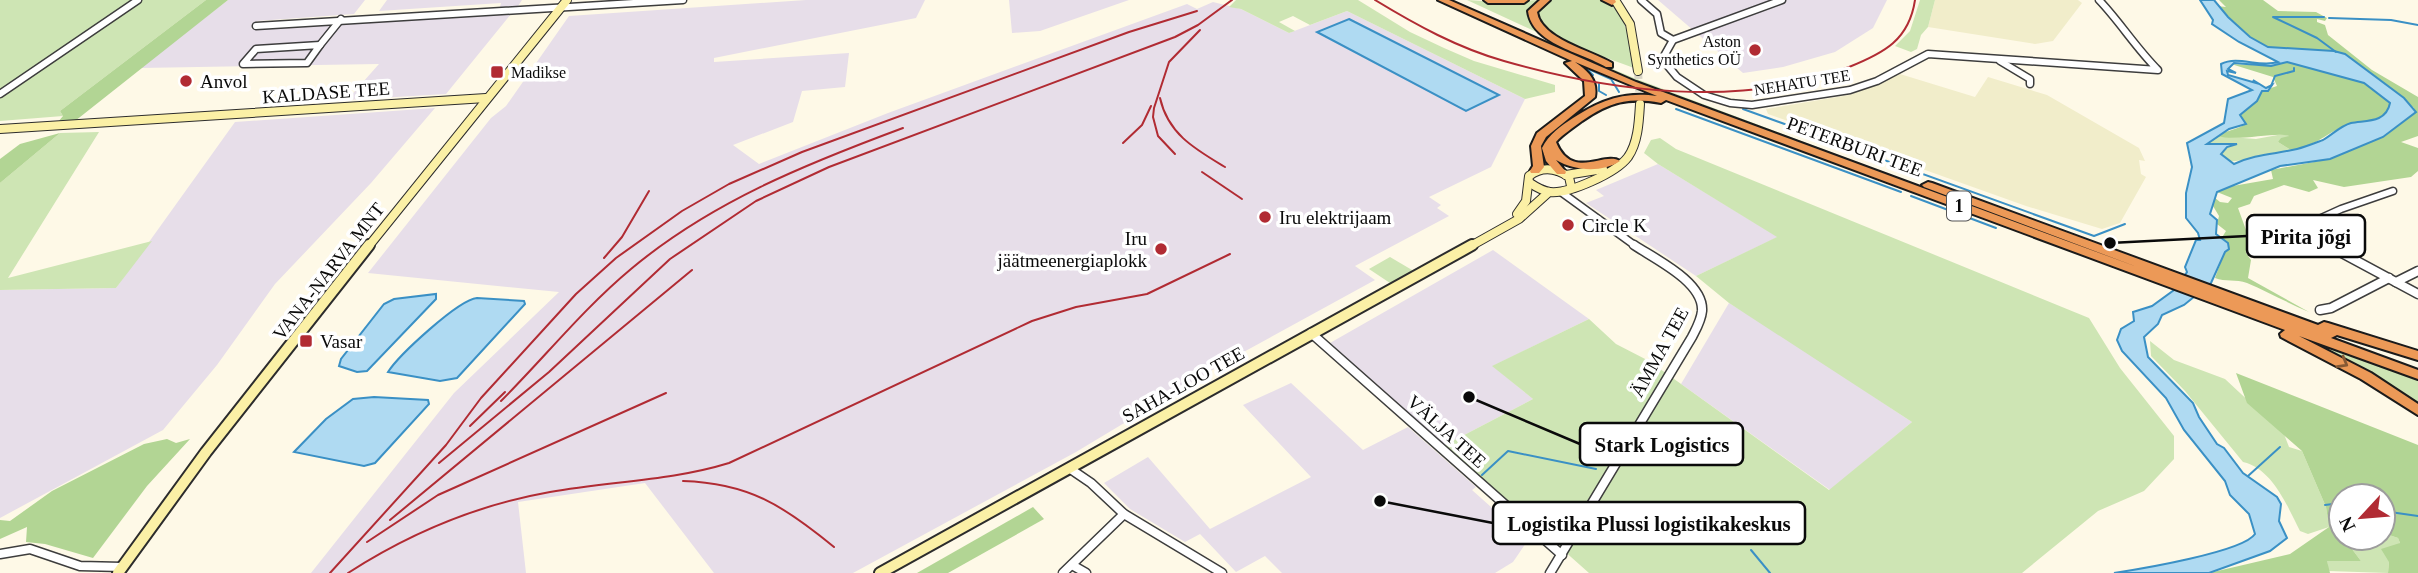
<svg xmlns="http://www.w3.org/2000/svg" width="2418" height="573" font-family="Georgia,serif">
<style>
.industrial{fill:#e7dee9}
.farmland{fill:#f1edca}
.green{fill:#cee5b4}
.forest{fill:#b2d594}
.water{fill:#afdaf2;stroke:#3a90c5;stroke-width:2;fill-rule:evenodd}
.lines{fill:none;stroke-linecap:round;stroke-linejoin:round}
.stream{stroke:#3a90c5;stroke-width:2}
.secondary-tunnel{stroke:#d9d5c6;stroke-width:8;stroke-dasharray:8 4.5;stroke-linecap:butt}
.street-far1-casing{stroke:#3d3d3d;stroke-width:9}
.street-casing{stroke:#3d3d3d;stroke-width:11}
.secondary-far1-casing{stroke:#2c2c2c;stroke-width:10}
.secondary-casing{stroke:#2c2c2c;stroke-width:14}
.highway-casing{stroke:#1b1b1b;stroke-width:4}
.street-far1{stroke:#fff;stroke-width:6}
.street{stroke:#fff;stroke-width:8}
.secondary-far1{stroke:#fbf0a6;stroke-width:8}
.secondary{stroke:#fbf0a6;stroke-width:10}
.highway{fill:#ec9957;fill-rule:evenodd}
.rail{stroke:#b12b33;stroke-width:2}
.oneway{stroke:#865934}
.poi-dot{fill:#b12b33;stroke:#fff;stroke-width:2.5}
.labels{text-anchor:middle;stroke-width:7;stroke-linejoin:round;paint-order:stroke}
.far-poi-label{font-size:16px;fill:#0a0a0a;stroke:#fff;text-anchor:end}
.far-street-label{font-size:16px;fill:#0a0a0a;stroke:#fff}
.shield{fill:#fff;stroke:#545454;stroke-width:2}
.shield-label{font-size:18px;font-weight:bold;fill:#0a0a0a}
.poi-label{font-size:19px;fill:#0a0a0a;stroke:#fff;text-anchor:start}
.street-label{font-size:19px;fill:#0a0a0a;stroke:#fff}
.leader{fill:none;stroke:#0a0a0a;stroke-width:2.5}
.callout-dot{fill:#0a0a0a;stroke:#fff;stroke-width:2.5}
.callout{fill:#fff;stroke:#0a0a0a;stroke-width:2.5}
.callout-label{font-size:21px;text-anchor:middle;font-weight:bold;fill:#0a0a0a}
</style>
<rect width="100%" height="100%" fill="#fef9e7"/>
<!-- industrial -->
<g class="industrial">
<path d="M 228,0 L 365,0 L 354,14 L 257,21 L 251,29 L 511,14 L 446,94 L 347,100 L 379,64 L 140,68 Z"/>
<path d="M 387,0 L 522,0 L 518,6 L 500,7 L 501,3 L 379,11 Z"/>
<path d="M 806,0 L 925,0 L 916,18 L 714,58 L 714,62 L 849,53 L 845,87 L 802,91 L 793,122 L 733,145 L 759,164 L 888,113 L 1187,4 L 1197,9 L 1213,2 L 1241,9 L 1289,33 L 1347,11 L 1525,99 L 1491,167 L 1429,197 L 1441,205 L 1437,208 L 1449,216 L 1355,266 L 1375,280 L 1229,360 L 1076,452 L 853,573 L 714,573 L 645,483 L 518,502 L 526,573 L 311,573 L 454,393 L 559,292 L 368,273 L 491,118 L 506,106 L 569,16 Z"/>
<path d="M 1009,0 L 1129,0 L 1040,31 L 1012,33 Z"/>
<path d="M 1658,0 L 1887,0 L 1873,28 L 1835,52 L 1783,67 L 1743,73 Z"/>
<path d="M 435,108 L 371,183 L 275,284 L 217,365 L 163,430 L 0,518 L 0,290 L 116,288 L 235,122 Z"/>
<path d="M 1658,164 L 1778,237 L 1696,276 L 1586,203 L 1604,196 L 1596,190 Z"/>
<path d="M 1493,250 L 1589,319 L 1493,366 L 1533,399 L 1445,445 L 1330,343 Z"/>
<path d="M 1729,303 L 1779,334 L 1912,422 L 1830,490 L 1681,384 Z"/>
<path d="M 1291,383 L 1363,450 L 1408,427 L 1476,487 L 1472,490 L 1528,540 L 1513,562 L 1495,573 L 1282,573 L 1265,556 L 1236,572 L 1200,534 L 1185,542 L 1130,509 L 1104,483 L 1148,457 L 1210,529 L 1311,477 L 1243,405 Z"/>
</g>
<!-- farmland -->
<g class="farmland">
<path d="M 1935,0 L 2078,0 L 2082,3 L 2053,41 L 2035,44 L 1928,27 Z"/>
<path d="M 1900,74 L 1975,97 L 1988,77 L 2047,95 L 2139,148 L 2145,161 L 2139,160 L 2141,174 L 2146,177 L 2120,223 L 2102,229 L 2026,206 L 1768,114 L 1766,109 L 1849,95 Z"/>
</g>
<!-- green -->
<g class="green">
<path d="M 0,0 L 206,0 L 60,111 L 63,116 L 0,121 Z"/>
<path d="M 1236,0 L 1358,0 L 1410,32 L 1444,48 L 1474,61 L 1555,85 L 1555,92 L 1525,99 L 1347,11 L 1310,25 L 1293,16 L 1279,22 L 1295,31 L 1289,33 L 1241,9 L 1229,7 Z"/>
<path d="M 1448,0 L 1634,78 L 2075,244 L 1633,80 Z"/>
<path d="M 1467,0 L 1498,2 L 1541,0 C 1521,11 1529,23 1543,35 Z"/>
<path d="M 1551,0 L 1605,0 C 1629,16 1629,42 1634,68 L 1566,43 L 1537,23 L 1537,8 Z"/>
<path d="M 1920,0 L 1935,0 L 1928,27 L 1921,35 L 1917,49 L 1911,52 L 1895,46 L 1910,31 Z"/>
<path d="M 99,132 L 8,278 L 152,241 L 116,288 L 0,290 L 0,183 L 60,133 Z"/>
<path d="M 2283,134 L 2290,136 L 2278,142 L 2291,150 C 2271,153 2237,164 2221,161 L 2206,144 L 2217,136 L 2256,139 Z"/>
<path d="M 1660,138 L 1676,149 L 2089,318 L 2120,368 L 2174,436 L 2174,459 L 2144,491 L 2098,511 L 2022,573 L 1589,573 L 1445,445 L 1533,399 L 1492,366 L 1589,319 L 1616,344 L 1649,361 L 1829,490 L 1912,422 L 1729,303 L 1696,276 L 1777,237 L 1658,164 L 1644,153 L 1651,140 Z"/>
<path d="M 1390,257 L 1412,270 L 1410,274 L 1390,283 L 1369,269 Z"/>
<path d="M 2296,335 L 2418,379 L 2418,405 Z"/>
<path d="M 2150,341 L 2174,360 L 2225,379 L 2284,434 L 2289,447 L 2302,451 L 2326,507 L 2329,527 L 2308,534 L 2300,531 C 2287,506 2273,469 2243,462 L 2185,391 L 2151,356 Z"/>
<path d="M 2383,533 L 2398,538 L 2400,543 L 2389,562 L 2388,573 L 2328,571 L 2327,561 L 2361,561 L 2349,545 L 2356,538 L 2383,538 Z"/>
</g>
<!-- forest -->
<g class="forest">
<path d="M 206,0 L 228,0 L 75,121 L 58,122 L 63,116 L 60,111 Z"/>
<path d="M 2219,0 L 2263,0 L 2278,11 L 2316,12 L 2327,18 L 2325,21 L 2317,19 L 2317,22 L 2325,25 L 2328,35 L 2372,70 L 2418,97 L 2418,136 L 2401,142 L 2418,148 L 2418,171 L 2411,177 L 2344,187 L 2313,180 L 2318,188 L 2309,192 L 2284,185 L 2254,196 L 2250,204 L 2238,208 L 2246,230 L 2246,253 L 2251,260 L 2248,278 L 2309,312 C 2288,303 2268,292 2247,283 C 2236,279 2225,282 2215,278 L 2228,243 L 2221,239 L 2226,231 L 2217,224 L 2219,216 L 2213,206 L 2214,197 L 2220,202 L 2228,203 L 2232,198 L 2217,192 L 2227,187 L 2273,179 L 2271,170 L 2330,159 L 2383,137 L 2414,108 L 2345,54 L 2334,51 L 2268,47 L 2250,37 L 2217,6 L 2226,7 Z"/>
<path d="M 2287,62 L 2364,83 L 2390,103 C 2384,128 2358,119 2342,127 C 2323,136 2315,146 2291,150 L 2278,142 L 2281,138 L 2289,136 C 2278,131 2238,142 2217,136 C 2226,130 2238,130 2245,124 L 2240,115 L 2257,101 L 2262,91 L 2277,86 L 2273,77 L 2231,64 L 2271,66 Z"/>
<path d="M 60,133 L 0,183 L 0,159 L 20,144 Z"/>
<path d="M 2236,373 L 2418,445 L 2418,573 L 2388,573 L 2389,562 L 2381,549 L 2400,543 L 2398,538 L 2383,533 L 2383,496 L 2341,496 L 2341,538 L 2356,538 L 2349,545 L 2361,561 L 2327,561 L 2330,573 L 2209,573 L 2290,554 L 2329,527 L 2326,507 L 2302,451 L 2247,403 Z"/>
<path d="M 167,439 L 176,443 L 190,439 L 147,486 L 93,558 L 45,544 L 26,542 L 27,527 L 0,539 L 0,520 L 10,521 L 52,491 L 144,444 Z"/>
<path d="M 1033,507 L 1044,519 L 948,573 L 917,573 Z"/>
</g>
<!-- water -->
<g class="water">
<path d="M 2200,0 L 2214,0 L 2228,17 L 2250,37 L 2268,47 L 2334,51 L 2345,54 L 2404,98 L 2416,112 L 2383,137 L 2330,159 L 2280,166 L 2217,192 L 2210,214 L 2217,220 L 2216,234 L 2228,243 L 2229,249 L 2225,252 L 2211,283 L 2184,305 L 2162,315 L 2158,324 L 2144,337 L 2148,357 L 2193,403 L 2199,417 L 2217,444 L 2224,448 L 2243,473 L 2277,497 L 2281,504 L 2279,521 L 2287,538 L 2270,551 L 2209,573 L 2114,573 C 2140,569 2243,552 2255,534 L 2249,514 L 2230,495 L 2225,481 L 2184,430 L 2166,398 L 2122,351 L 2117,340 L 2121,329 L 2134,321 L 2133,312 L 2152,306 L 2174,290 L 2187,272 L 2185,267 L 2196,240 L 2200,240 L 2198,233 L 2186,218 L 2186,193 L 2192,167 L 2187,143 L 2224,123 L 2228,99 L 2252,90 L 2222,74 L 2221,64 C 2238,55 2259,68 2278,62 L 2239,42 L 2212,24 L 2213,20 ZM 2287,62 L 2364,83 L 2390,103 C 2386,124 2364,120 2351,123 C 2340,126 2332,135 2323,140 C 2315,143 2305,147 2297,149 C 2276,154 2255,154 2234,164 L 2221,154 L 2227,147 L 2237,144 L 2207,144 L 2229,129 L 2246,124 L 2240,115 L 2257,101 L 2262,91 L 2268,91 L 2272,85 L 2266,88 L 2253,80 L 2256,83 L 2228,75 L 2227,71 L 2236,73 L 2228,69 L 2234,63 L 2271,66 Z"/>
<path d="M 1349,19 L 1499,95 L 1466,111 L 1317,32 Z"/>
<path d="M 436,294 L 436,299 L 367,371 L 357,372 L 339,366 L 341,359 L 384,304 L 394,299 Z"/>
<path d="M 477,298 L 524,301 L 525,304 L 457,378 L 440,381 L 388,372 C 399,355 458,300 477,298 Z"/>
<path d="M 374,397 L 428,400 L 429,404 L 375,463 L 364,466 L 294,452 L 326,419 L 353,399 Z"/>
</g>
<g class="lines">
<!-- stream -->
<g class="stream">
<path d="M 2324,17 L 2273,17 L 2317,38 L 2336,52"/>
<path d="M 2329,18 L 2391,20 L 2418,25"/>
<path d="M 1593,75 L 1584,67 L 1611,79 L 1619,92"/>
<path d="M 1599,84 L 1599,91 L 1606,95"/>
<path d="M 2271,86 L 2275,76 L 2294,71 L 2294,68"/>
<path d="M 1676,109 L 1901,192"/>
<path d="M 1743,109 L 2094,236 L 2125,224"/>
<path d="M 1911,196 L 1996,228"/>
<path d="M 1482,475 L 1508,451 L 1596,469"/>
<path d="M 2248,476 L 2280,447"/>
<path d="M 2325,505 L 2341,503"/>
<path d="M 2383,511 L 2418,516"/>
<path d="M 1751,550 L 1770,573"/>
</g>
<!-- secondary-tunnel -->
<path class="secondary-tunnel" d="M 1638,71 L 1640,104"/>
<!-- street-far1 casing -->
<g class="street-far1-casing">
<g id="street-far1">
<path d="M 1641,0 L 1657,14 L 1661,33 L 1673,40 L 1664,56 L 1667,65 L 1677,77 L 1704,95 L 1730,103 L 1752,105 L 1850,90 L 1877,81 L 1928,54 L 2158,70 C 2136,48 2120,22 2099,0"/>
<path d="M 256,26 L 683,0"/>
<path d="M 1673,40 L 1782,0"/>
<path d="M 320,45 L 307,63 L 243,64 L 256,49 Z"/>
<path d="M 320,45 L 341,19"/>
<path d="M 2000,61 L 2030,79 L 2030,84"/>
<path d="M 0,94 L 138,0"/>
<path d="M 1561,192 L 1637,247"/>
<path d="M 2330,247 L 2297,229 L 2341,209 L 2393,191"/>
</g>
</g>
<!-- street casing -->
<g class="street-casing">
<g id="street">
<path d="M 2327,245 L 2418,294"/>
<path d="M 2396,282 L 2418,271"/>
<path d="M 2320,310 L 2331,308 L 2389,278"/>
<path d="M 1311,333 L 1562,555"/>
<path d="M 1069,468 L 1091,483 L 1124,514 L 1222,573"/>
<path d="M 0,554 L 30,549 L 80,566 L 122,567"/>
<path d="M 1072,565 L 1086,573"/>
<path d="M 1063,573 L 1124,514"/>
<path d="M 1550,573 L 1692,337 C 1696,329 1701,321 1702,311 C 1704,282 1655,259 1634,245"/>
</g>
</g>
<!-- secondary-far1 casing -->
<g class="secondary-far1-casing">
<g id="secondary-far1">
<path d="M 1615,0 L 1630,24 L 1638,71"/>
<path d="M 0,129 L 486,98"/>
<path d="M 1566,175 L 1603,169"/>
<path d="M 1530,183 C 1536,187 1542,191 1550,192 C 1569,194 1616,173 1628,157 C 1638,143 1639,121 1640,104"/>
<path d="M 1517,214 L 1526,201 L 1529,176 C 1542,166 1556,168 1569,177 L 1571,186"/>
<path d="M 368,247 L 567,0"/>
<path d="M 1469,247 L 1519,219 L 1549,192"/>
</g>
</g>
<!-- secondary casing -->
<g class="secondary-casing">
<g id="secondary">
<path d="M 118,573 L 206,452 L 369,245"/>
<path d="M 880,573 L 1472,245"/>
</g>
</g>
<!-- highway casing -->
<g class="highway-casing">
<g id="highway">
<path d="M 1438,0 L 1449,0 L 1636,82 L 2140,268 L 1924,187 L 1922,185 L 1928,182 L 1932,183 L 2318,325 L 2324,322 L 2328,323 L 2418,351 L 2418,360 L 2337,335 L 2331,338 L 2418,370 L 2418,379 L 2299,336 L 2371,373 L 2418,404 L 2418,415 L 2361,379 L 2281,337 L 2280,334 L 2285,330 L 1666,100 L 1661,103 C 1628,97 1610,102 1582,121 C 1573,128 1563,134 1556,142 C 1572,181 1604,151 1620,161 C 1602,173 1575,171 1556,160 L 1566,172 L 1565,174 L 1557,174 L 1546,161 L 1542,148 C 1549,134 1561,126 1573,118 C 1600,100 1625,91 1657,96 L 1575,62 C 1588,71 1598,80 1595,97 L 1546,137 L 1541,146 L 1544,167 L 1539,173 L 1531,173 L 1530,171 L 1533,166 L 1531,146 L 1537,133 L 1585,96 L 1584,81 L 1565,63 L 1572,61 Z"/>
<path d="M 1484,0 L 1528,0 L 1524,3 L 1488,3 Z"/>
<path d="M 1540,0 L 1550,0 L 1537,12 C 1541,39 1590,50 1612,63 L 1612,67 L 1606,67 C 1581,52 1532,44 1528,11 Z"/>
<path d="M 1602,0 L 1615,0 L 1616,2 L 1612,5 Z"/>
</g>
</g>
<!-- street-far1 -->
<use href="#street-far1" class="street-far1"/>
<!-- street -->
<use href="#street" class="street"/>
<!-- secondary-far1 -->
<use href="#secondary-far1" class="secondary-far1"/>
<!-- secondary -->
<use href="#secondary" class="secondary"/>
<!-- highway -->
<use href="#highway" class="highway"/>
<!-- rail -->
<g class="rail">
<path d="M 1375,0 C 1416,25 1458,48 1504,61 C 1612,92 1742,109 1849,67 C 1884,53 1909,40 1915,0"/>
<path d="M 1160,98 C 1168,134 1195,149 1225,167"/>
<path d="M 1123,143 L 1142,125 L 1151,106"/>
<path d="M 1175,154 L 1158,136 L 1153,117 L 1154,108 L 1169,62 L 1200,30"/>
<path d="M 1202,172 L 1242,199"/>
<path d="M 604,258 L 622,237 L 649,191"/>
<path d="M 501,401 C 545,357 583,309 631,269 C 711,202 806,164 903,128"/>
<path d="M 470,426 L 505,392"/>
<path d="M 439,463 L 549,372 L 670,259 L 756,201 L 829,167 L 1175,37 L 1198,25 L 1232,0"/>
<path d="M 683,481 C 749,483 784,506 834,547"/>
<path d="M 390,520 L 692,270"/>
<path d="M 367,542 L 438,495 L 666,393"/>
<path d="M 330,573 L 446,445 L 481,398 L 576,294 L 616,258 L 682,211 L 729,184 L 802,152 L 1129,32 L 1197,11"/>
<path d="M 348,573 C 410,533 477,505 550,492 C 610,481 671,481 729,463 L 1032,321 L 1076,307 L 1147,294 L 1230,254"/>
</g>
</g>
<!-- one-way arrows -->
<defs><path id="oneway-chevron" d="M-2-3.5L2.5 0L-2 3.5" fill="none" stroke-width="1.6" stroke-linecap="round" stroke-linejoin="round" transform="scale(1.75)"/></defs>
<use class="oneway" href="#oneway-chevron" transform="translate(2343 363) rotate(30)"/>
<!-- markers -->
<g class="poi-dot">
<circle cx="1755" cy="50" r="7"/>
<rect x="490" y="65" width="14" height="14" rx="3.5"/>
<circle cx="186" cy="81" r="7"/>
<circle cx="1265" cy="217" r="7"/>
<circle cx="1568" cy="225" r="7"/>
<circle cx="1161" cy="249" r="7"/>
<rect x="299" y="334" width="14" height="14" rx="3.5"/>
</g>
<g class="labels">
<!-- far-poi labels -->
<g class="far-poi-label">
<text x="1741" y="47">Aston<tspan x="1741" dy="18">Synthetics OÜ</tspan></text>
<text x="511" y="78" text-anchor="start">Madikse</text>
</g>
<!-- far-street labels -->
<g class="far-street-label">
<text transform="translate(1802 82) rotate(-9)" y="6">NEHATU TEE</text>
</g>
<!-- shield labels -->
<rect class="shield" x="1947" y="191.5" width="24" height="29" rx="5"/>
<g class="shield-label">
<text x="1959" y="212">1</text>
</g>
<!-- poi labels -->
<g class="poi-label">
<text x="200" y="88">Anvol</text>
<text x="1279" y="224">Iru elektrijaam</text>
<text x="1582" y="232">Circle K</text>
<text x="1147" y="245" text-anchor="end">Iru<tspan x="1147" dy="22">jäätmeenergiaplokk</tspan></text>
<text x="320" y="348">Vasar</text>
</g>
<!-- street labels -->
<g class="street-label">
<text transform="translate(326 92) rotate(-4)" y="7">KALDASE TEE</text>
<text transform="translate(1855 146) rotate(20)" y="7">PETERBURI TEE</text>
<text transform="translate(328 271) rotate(-52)" y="7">VANA-NARVA MNT</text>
<text transform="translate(1659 352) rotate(-61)" y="7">ÄMMA TEE</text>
<text transform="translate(1183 384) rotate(-29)" y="7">SAHA-LOO TEE</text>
<text transform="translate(1447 431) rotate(42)" y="7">VÄLJA TEE</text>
</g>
</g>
<!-- callouts -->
<path class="leader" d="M2110 243L2247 236M1469 397L1580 444M1380 501L1493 523"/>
<g class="callout-dot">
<circle cx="2110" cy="243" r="7"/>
<circle cx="1469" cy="397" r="7"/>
<circle cx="1380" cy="501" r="7"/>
</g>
<g class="callout">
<rect x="2247" y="215" width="118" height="42" rx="7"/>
<rect x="1580" y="423" width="163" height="42" rx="7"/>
<rect x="1493" y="502" width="312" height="42" rx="7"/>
</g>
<g class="callout-label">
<text x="2306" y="244">Pirita jõgi</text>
<text x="1662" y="452">Stark Logistics</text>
<text x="1649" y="531">Logistika Plussi logistikakeskus</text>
</g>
<!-- north arrow -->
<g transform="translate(2362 517) rotate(244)"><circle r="33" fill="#ffffff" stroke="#9d9d9d" stroke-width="2"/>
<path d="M0-5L12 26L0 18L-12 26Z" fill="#b12b33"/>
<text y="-10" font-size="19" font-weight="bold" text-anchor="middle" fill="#0a0a0a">N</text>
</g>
</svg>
